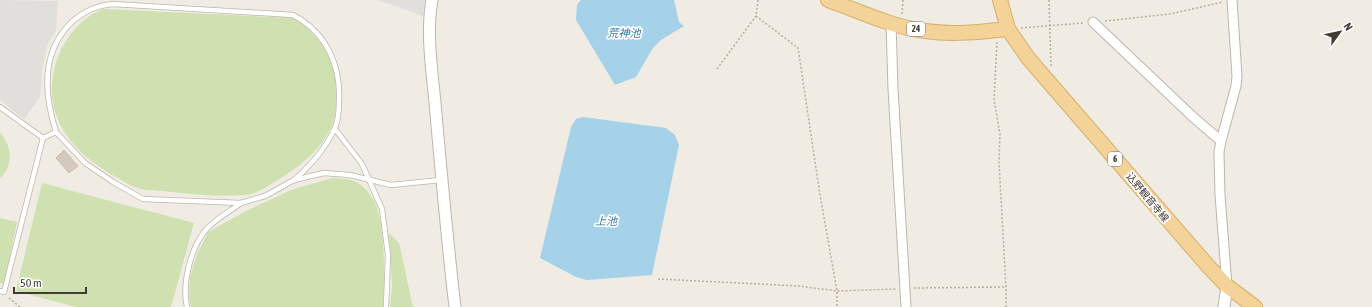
<svg xmlns="http://www.w3.org/2000/svg" width="1372" height="307" font-family="'Asap Condensed','Noto Sans JP',sans-serif">
<style>
.green{fill:#cfe1b0}
.parking{fill:#e1dfdc}
.water{fill:#a5d2e8}
.building{fill:#d4c9be;stroke:#cbbeaf}
.lines{fill:none;stroke-linecap:round;stroke-linejoin:round}
.service-casing{stroke:#beb6ab;stroke-width:6}
.minor-casing{stroke:#beb6ab;stroke-width:11}
.tertiary-casing{stroke:#beb6ab;stroke-width:13}
.primary-casing{stroke:#d7af6b;stroke-width:16}
.path{stroke:#bbad9b;stroke-width:1.5;stroke-dasharray:2 2;stroke-linecap:butt}
.service{stroke:#fff;stroke-width:4.5}
.minor{stroke:#fff;stroke-width:9}
.tertiary{stroke:#fff;stroke-width:11}
.primary{stroke:#f4d399;stroke-width:14}
.labels{text-anchor:middle;stroke-width:3.5;stroke-linejoin:round;paint-order:stroke}
.shield{fill:#fff;stroke:#7b7672;stroke-width:1}
.shield-label{font-size:9px;font-weight:bold;fill:#423c35}
.street-label{font-size:10px;fill:#423c35;stroke:#fff}
.water-label{font-size:11px;font-style:italic;fill:#37799c;stroke:#fff}
</style>
<rect width="100%" height="100%" fill="#f0ece4"/>
<!-- green -->
<g class="green">
<path d="M 104,9 L 293,18 C 319,34 335,59 337,89 C 340,133 314,157 281,178 C 270,185 259,193 246,195 C 219,197 189,194 162,191 C 154,190 145,191 138,188 C 130,186 123,181 116,177 C 81,158 49,127 52,84 C 54,53 74,19 104,9 Z"/>
<path d="M 0,133 C 12,145 14,166 0,178 Z"/>
<path d="M 332,178 C 339,179 348,178 354,181 C 363,184 373,197 376,205 C 385,229 385,281 383,307 L 191,307 L 189,296 L 190,277 L 197,254 L 208,232 L 248,210 L 291,190 Z"/>
<path d="M 42,183 L 194,223 L 171,307 L 76,307 L 16,291 Z"/>
<path d="M 0,218 L 17,222 L 4,284 L 0,283 Z"/>
<path d="M 389,233 L 399,243 L 413,307 L 390,307 L 392,286 Z"/>
</g>
<!-- parking -->
<g class="parking">
<path d="M 0,0 L 58,1 L 56,30 L 47,46 L 42,71 L 40,97 L 24,119 L 0,100 Z"/>
<path d="M 378,0 L 425,0 L 423,16 Z"/>
</g>
<!-- water -->
<g class="water">
<path d="M 581,0 L 674,0 L 679,22 L 684,26 L 661,40 L 653,48 L 636,77 L 615,85 L 576,20 L 577,5 Z"/>
<path d="M 583,117 L 666,128 L 675,135 L 679,145 L 652,275 L 587,280 L 576,277 L 540,258 L 571,127 L 576,119 Z"/>
</g>
<!-- building -->
<path class="building" d="M 64,150 L 78,166 L 69,173 L 56,158 Z"/>
<g class="lines">
<!-- service casing -->
<g class="service-casing">
<g id="service">
<path d="M 0,107 L 43,138"/>
<path d="M 335,129 L 362,164 L 382,209 L 388,255 L 386,307"/>
<path d="M 56,132 C 44,94 40,50 74,20 C 85,11 98,5 113,4 L 293,15 C 327,33 341,66 339,102 C 339,111 338,122 334,130 C 325,149 310,166 294,180"/>
<path d="M 43,138 L 56,132 L 85,163 L 113,182 L 143,199 L 241,203 L 265,196 L 294,180 L 324,173 L 350,175 L 391,185 L 441,180"/>
<path d="M 0,291 L 4,292 L 43,138"/>
<path d="M 187,307 C 182,284 190,251 204,232 C 213,220 229,212 241,203"/>
</g>
</g>
<!-- minor casing -->
<g class="minor-casing">
<g id="minor">
<path d="M 891,22 L 893,89 L 906,307"/>
<path d="M 1093,22 L 1193,117 L 1221,141"/>
<path d="M 1227,286 L 1220,195 L 1219,152 L 1221,141 L 1236,86 L 1237,76 L 1232,0"/>
</g>
</g>
<!-- tertiary casing -->
<g class="tertiary-casing">
<g id="tertiary">
<path d="M 432,0 C 426,33 432,70 435,103 C 441,171 447,239 455,307"/>
<path d="M 1224,307 L 1227,286"/>
</g>
</g>
<!-- primary casing -->
<g class="primary-casing">
<g id="primary">
<path d="M 828,0 C 859,11 892,27 925,31 C 952,35 980,32 1008,29"/>
<path d="M 1000,0 L 1008,29 L 1028,58 L 1208,266 L 1227,286 L 1255,307"/>
</g>
</g>
<!-- path -->
<g class="path">
<path d="M 758,0 L 756,16 L 798,48 L 820,195 L 837,291 L 837,307"/>
<path d="M 1049,0 L 1051,66"/>
<path d="M 902,14 L 903,0"/>
<path d="M 1105,21 L 1170,14 L 1223,2"/>
<path d="M 1021,28 L 1083,23"/>
<path d="M 997,42 L 994,100 L 1000,134 L 999,163 L 1006,287 L 1006,307"/>
<path d="M 717,69 L 756,16"/>
<path d="M 658,279 L 799,286 L 837,291 L 896,289"/>
<path d="M 914,288 L 1006,287"/>
<path d="M 9,298 L 20,307"/>
</g>
<!-- service -->
<use href="#service" class="service"/>
<!-- minor -->
<use href="#minor" class="minor"/>
<!-- tertiary -->
<use href="#tertiary" class="tertiary"/>
<!-- primary -->
<use href="#primary" class="primary"/>
</g>
<g class="labels">
<!-- shield labels -->
<g class="shield">
<rect x="907" y="22" width="18" height="14" rx="3"/>
<rect x="1108" y="152" width="14" height="14" rx="3"/>
</g>
<g class="shield-label">
<text x="916" y="32">24</text>
<text x="1115" y="162">6</text>
</g>
<!-- street labels -->
<g class="street-label">
<text transform="translate(1148 197) rotate(50)" y="4">込野観音寺線</text>
</g>
<!-- water labels -->
<g class="water-label">
<text x="624" y="37">荒神池</text>
<text x="606" y="225">上池</text>
</g>
</g>
<!-- north arrow -->
<g transform="translate(1340 32) rotate(57)" stroke="#ffffff" stroke-width="3" paint-order="stroke">
<path d="M0-3L7 15L0 10L-7 15Z" fill="#423c35"/>
<text y="-6" font-size="11" font-weight="bold" text-anchor="middle" fill="#423c35">N</text>
</g>
<!-- scale -->
<path d="M14 287v6h72v-6" fill="none" stroke="#423c35" stroke-width="2"/>
<text x="20" y="287" font-size="12" fill="#423c35" stroke="#ffffff" stroke-width="3" paint-order="stroke">50 m</text>
</svg>
